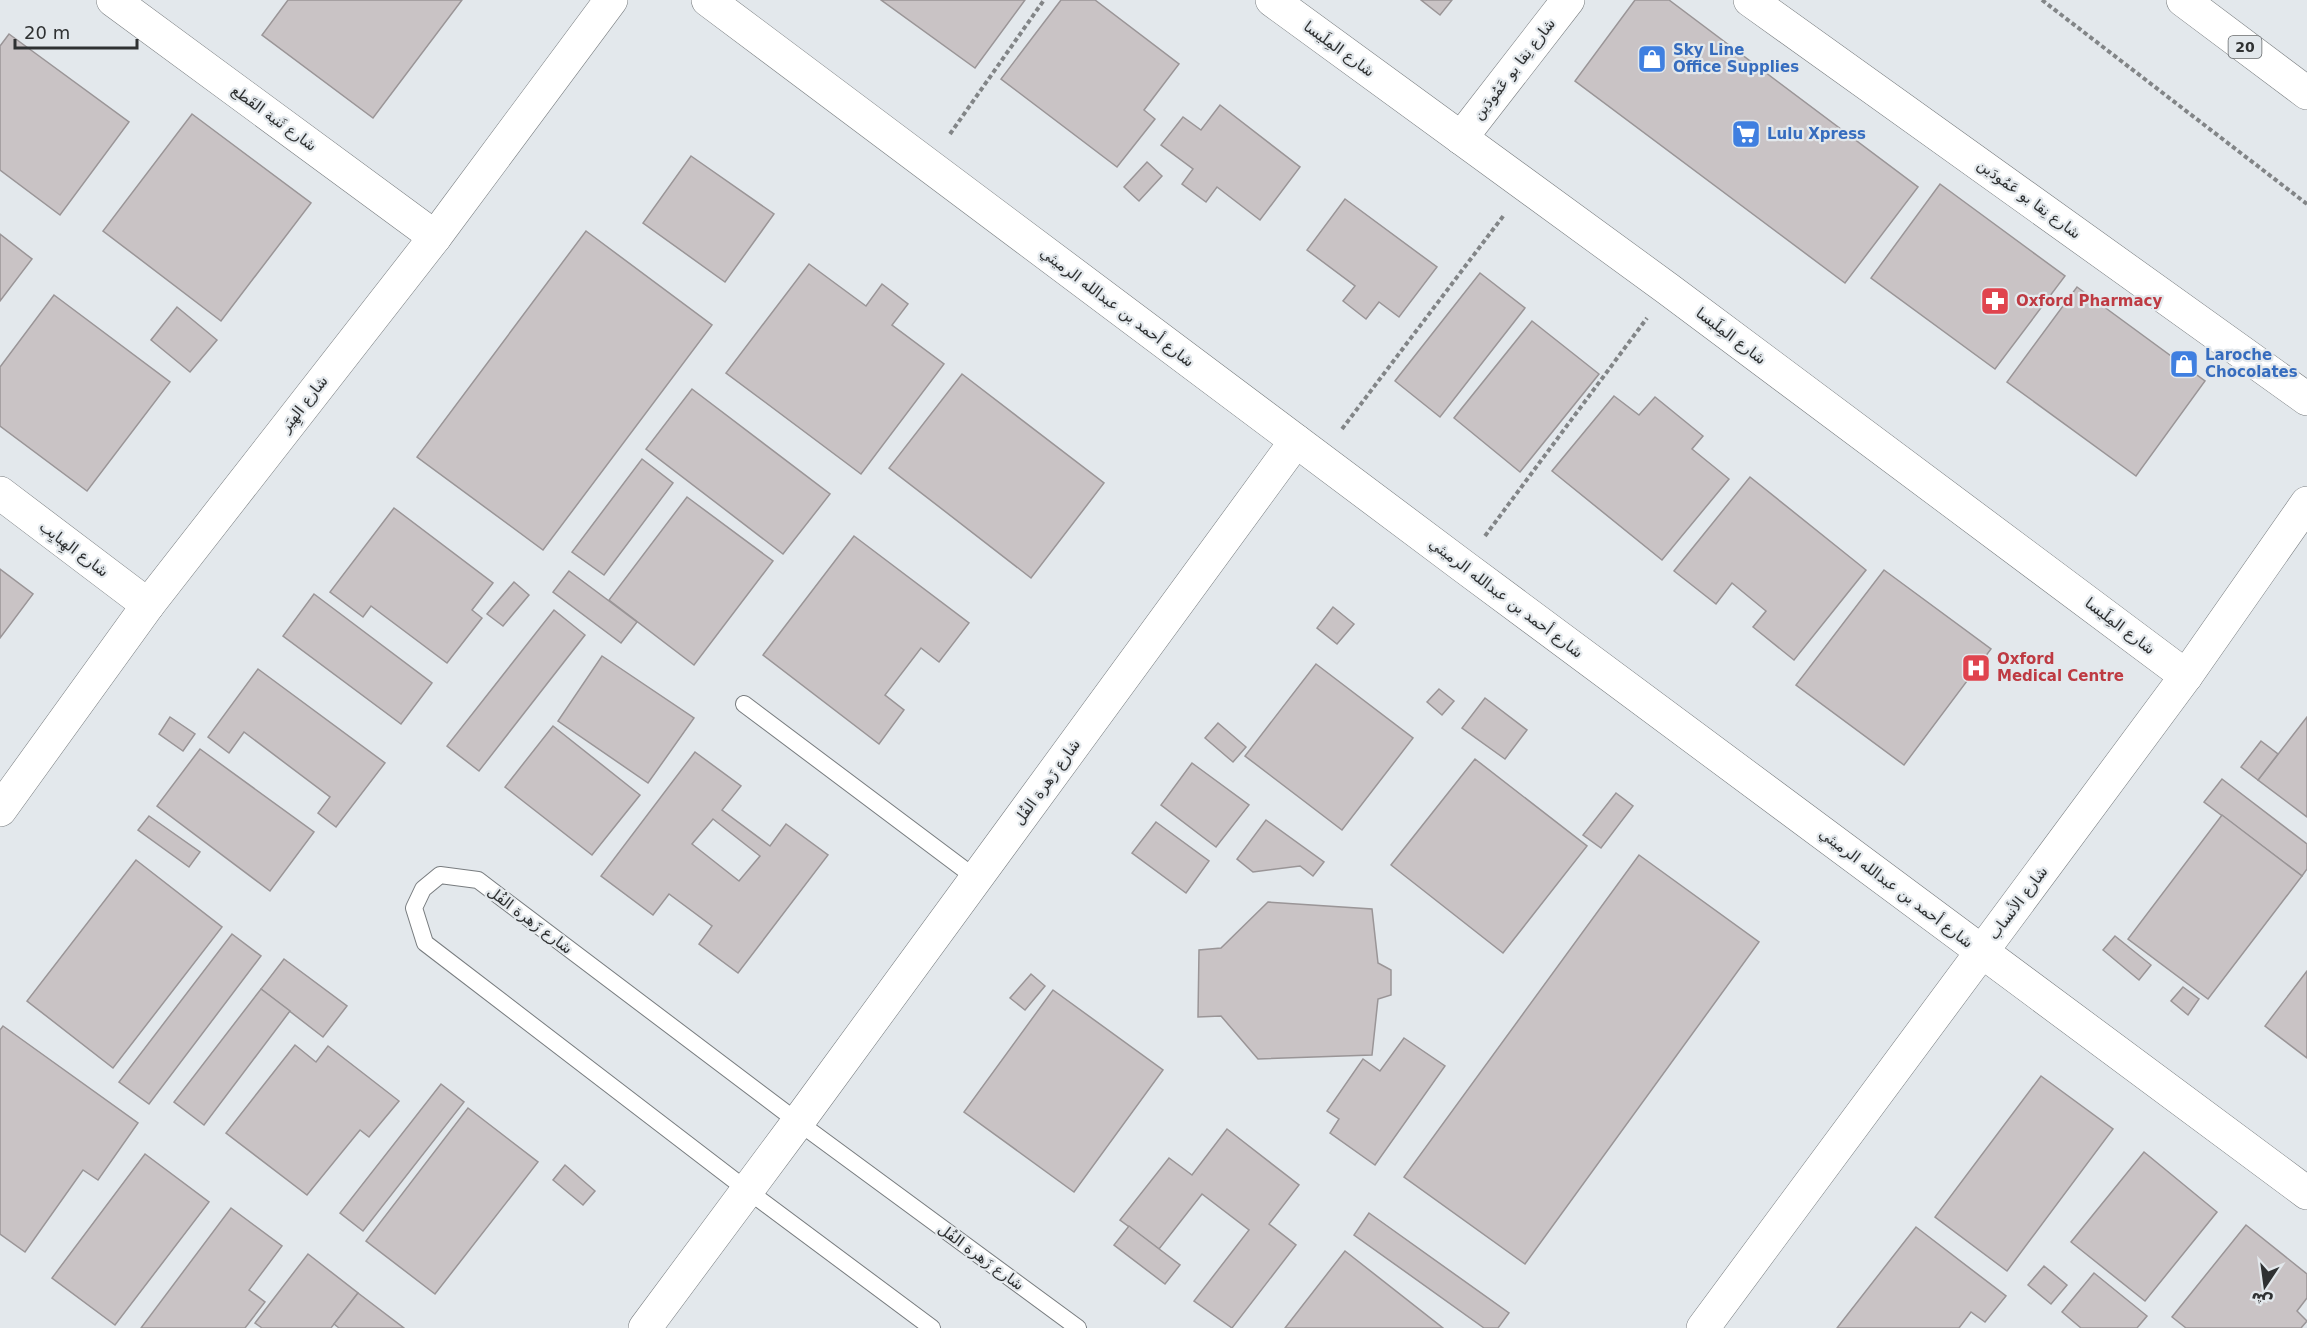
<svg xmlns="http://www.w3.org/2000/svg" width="2307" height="1328" font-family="'DejaVu Sans',Cairo,sans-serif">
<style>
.building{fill:#c9c3c5;stroke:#9a9597;stroke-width:1.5;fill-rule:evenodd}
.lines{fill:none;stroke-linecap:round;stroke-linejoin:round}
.lane-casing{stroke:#787c7f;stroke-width:18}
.street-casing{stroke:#787c7f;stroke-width:34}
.primary-casing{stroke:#787c7f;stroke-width:34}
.path{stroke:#828587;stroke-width:4;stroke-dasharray:4.5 3;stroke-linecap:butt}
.lane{stroke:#fff;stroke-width:16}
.street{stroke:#fff;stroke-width:33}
.primary{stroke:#fff;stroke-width:33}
.labels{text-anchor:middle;stroke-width:4.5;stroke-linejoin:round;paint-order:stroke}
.shield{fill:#e3e8ec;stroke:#65686a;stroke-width:1.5}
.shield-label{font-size:14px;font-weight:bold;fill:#2f3132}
.street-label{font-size:15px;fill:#2f3132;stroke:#e3e8ec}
.shop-label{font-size:15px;font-weight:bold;fill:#366cbe;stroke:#e3e8ec;text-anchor:start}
.health-label{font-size:15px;font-weight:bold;fill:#be3a42;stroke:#e3e8ec;text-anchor:start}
</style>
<rect width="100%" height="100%" fill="#e3e8ec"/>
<!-- building -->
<g class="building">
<path d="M 288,0 L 462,0 L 373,118 L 262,35 Z"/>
<path d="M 881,0 L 1025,0 L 975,68 Z"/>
<path d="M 1061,0 L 1095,0 L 1179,64 L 1144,110 L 1155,119 L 1117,167 L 1001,79 Z"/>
<path d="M 1421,0 L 1452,0 L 1440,15 Z"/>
<path d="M 1635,0 L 1669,0 L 1918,187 L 1845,283 L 1575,81 Z"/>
<path d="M 9,34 L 129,122 L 60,215 L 0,170 L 0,46 Z"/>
<path d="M 1220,105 L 1300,167 L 1260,220 L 1217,187 L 1206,202 L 1182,184 L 1193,169 L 1161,145 L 1183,117 L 1201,130 Z"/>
<path d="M 192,114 L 311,203 L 221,321 L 103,231 Z"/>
<path d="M 691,156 L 774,214 L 725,282 L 643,223 Z"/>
<path d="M 1147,162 L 1162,176 L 1139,201 L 1124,187 Z"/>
<path d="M 1940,184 L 2065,276 L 1995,369 L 1871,278 Z"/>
<path d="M 1345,199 L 1437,267 L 1399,317 L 1379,302 L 1366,319 L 1343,301 L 1355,286 L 1307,250 Z"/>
<path d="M 586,231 L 712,325 L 543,550 L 417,457 Z"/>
<path d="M 0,234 L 32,259 L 0,301 Z"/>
<path d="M 809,264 L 866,306 L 882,284 L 908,304 L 892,325 L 944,364 L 861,474 L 726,373 Z"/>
<path d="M 1480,273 L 1525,308 L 1440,417 L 1395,381 Z"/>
<path d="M 2077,287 L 2205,381 L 2136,476 L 2007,382 Z"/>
<path d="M 54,295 L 170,382 L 87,491 L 0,426 L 0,367 Z"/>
<path d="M 177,307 L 217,340 L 190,372 L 151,340 Z"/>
<path d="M 1532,321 L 1599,374 L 1520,472 L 1454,418 Z"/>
<path d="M 962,374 L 1104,483 L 1031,578 L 889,468 Z"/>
<path d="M 692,389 L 830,494 L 783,554 L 646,449 Z"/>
<path d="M 1614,396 L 1639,415 L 1655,397 L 1703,436 L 1692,449 L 1729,479 L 1662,560 L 1552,471 Z"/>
<path d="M 642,459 L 673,483 L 604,575 L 572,552 Z"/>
<path d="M 1750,477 L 1866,570 L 1794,660 L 1753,627 L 1766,611 L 1732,583 L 1716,604 L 1674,571 Z"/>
<path d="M 687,497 L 773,561 L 694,665 L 609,600 Z"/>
<path d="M 394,508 L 493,583 L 472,610 L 482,618 L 447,663 L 371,606 L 363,617 L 330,592 Z"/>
<path d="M 854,536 L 969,623 L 939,662 L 921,648 L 885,695 L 904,710 L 879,744 L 763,655 Z"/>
<path d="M 0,569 L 33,594 L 0,638 Z"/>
<path d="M 1884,570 L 1991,649 L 1904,765 L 1796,685 Z"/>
<path d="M 569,571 L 637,622 L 621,643 L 553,592 Z"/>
<path d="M 514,582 L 529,595 L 503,626 L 487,614 Z"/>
<path d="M 314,594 L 432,683 L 401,724 L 283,636 Z"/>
<path d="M 1333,607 L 1354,624 L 1337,644 L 1317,628 Z"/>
<path d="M 554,610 L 585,635 L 479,771 L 447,746 Z"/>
<path d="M 602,656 L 694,718 L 648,783 L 558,721 Z"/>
<path d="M 1316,664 L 1413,738 L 1342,830 L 1245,756 Z"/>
<path d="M 258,669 L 385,763 L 336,827 L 318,813 L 330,797 L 244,732 L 229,753 L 208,737 Z"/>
<path d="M 1439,689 L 1454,701 L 1442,715 L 1427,702 Z"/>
<path d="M 1485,698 L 1527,730 L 1505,759 L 1462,728 Z"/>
<path d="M 170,717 L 195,734 L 183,751 L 159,734 Z"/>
<path d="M 2307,717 L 2307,817 L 2258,780 Z"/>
<path d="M 1218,723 L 1246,747 L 1233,762 L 1205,738 Z"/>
<path d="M 553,726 L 640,795 L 592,855 L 505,787 Z"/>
<path d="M 2261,741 L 2278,754 L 2258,780 L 2241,767 Z"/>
<path d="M 200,749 L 314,832 L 270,891 L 157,806 Z"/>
<path d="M 695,752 L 741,786 L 722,810 L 770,846 L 786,824 L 828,855 L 738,973 L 699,944 L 712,926 L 669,894 L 653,915 L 601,876 ZM 713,819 L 760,856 L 739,881 L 692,844 Z"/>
<path d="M 1475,759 L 1587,846 L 1503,953 L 1391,865 Z"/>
<path d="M 1192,763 L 1249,805 L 1216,847 L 1161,805 Z"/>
<path d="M 2222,779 L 2307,844 L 2307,869 L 2302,876 L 2204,802 Z"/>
<path d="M 1616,793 L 1633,806 L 1601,848 L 1583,835 Z"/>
<path d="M 2222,815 L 2302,876 L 2208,999 L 2128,939 Z"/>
<path d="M 149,816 L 200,852 L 189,867 L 138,830 Z"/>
<path d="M 1266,820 L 1324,862 L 1313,876 L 1300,866 L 1253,872 L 1237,859 Z"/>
<path d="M 1156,822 L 1209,861 L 1186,893 L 1132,853 Z"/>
<path d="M 1639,855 L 1759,942 L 1525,1264 L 1404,1177 Z"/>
<path d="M 136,860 L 222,927 L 113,1068 L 27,1001 Z"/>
<path d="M 1268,902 L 1372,909 L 1378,963 L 1391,970 L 1391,995 L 1378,999 L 1372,1055 L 1258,1059 L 1221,1016 L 1198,1017 L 1199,950 L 1221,948 Z"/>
<path d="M 232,934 L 261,956 L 149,1104 L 119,1082 Z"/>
<path d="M 2115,936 L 2151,965 L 2139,980 L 2103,950 Z"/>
<path d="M 284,959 L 347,1006 L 323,1037 L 261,989 Z"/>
<path d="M 2307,971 L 2307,1058 L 2265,1026 Z"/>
<path d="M 1031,974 L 1045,986 L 1025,1010 L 1010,998 Z"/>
<path d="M 2183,987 L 2199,999 L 2188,1015 L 2171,1001 Z"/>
<path d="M 261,989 L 290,1011 L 204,1125 L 174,1102 Z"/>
<path d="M 1053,990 L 1163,1070 L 1074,1192 L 964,1112 Z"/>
<path d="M 3,1026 L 138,1123 L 98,1180 L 83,1170 L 25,1252 L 0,1234 L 0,1030 Z"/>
<path d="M 1404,1038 L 1445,1066 L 1375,1165 L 1330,1133 L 1339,1119 L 1327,1111 L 1363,1059 L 1380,1071 Z"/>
<path d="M 295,1045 L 316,1062 L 328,1046 L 399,1101 L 369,1137 L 360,1130 L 307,1195 L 226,1133 Z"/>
<path d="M 2041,1076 L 2113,1129 L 2007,1271 L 1935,1217 Z"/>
<path d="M 441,1084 L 464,1102 L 363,1231 L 340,1213 Z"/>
<path d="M 468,1108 L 538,1162 L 435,1294 L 366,1241 Z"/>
<path d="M 1227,1129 L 1299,1185 L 1269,1224 L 1296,1245 L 1232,1328 L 1194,1301 L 1249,1230 L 1202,1194 L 1159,1249 L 1120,1220 L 1169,1158 L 1192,1175 Z"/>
<path d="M 2144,1152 L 2217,1212 L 2145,1301 L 2071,1242 Z"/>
<path d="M 145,1154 L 209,1202 L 115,1325 L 52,1278 Z"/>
<path d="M 565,1165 L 595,1191 L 583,1205 L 553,1180 Z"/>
<path d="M 231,1208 L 282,1246 L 249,1290 L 265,1302 L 245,1328 L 141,1328 Z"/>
<path d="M 1369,1213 L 1509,1313 L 1498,1328 L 1484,1328 L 1354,1235 Z"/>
<path d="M 2246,1225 L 2307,1274 L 2307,1298 L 2297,1311 L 2307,1321 L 2301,1328 L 2186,1328 L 2172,1317 Z"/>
<path d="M 1129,1226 L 1180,1265 L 1165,1284 L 1114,1245 Z"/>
<path d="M 1916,1227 L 2006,1296 L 1985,1322 L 1971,1312 L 1959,1328 L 1837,1328 Z"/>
<path d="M 1345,1251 L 1443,1328 L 1285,1328 Z"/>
<path d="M 308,1254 L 358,1293 L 331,1328 L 262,1328 L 255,1323 Z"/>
<path d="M 2044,1266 L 2067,1285 L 2051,1304 L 2028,1285 Z"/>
<path d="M 2094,1273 L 2147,1316 L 2137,1328 L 2081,1328 L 2062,1312 Z"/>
<path d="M 358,1293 L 404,1328 L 339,1328 L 334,1324 Z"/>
</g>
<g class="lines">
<!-- lane casing -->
<g class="lane-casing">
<g id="lane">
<path d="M 744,704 L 977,879"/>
<path d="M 932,1328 L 747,1190 L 425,943 L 414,908 L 423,889 L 440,875 L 478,880 L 798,1122 L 1078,1328"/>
</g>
</g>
<!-- street casing -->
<g class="street-casing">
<g id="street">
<path d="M 113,0 L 435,237"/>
<path d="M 708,0 L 1463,566 L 2307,1193"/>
<path d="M 1272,0 L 1668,289 L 2186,676"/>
<path d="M 1750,0 L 2307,399"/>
<path d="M 1461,138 L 1568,0"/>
<path d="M 0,493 L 148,605"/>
<path d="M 0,810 L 148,605 L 435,237 L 611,0"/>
<path d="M 645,1328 L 798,1122 L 1296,441"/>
<path d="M 1703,1328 L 2186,676 L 2307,503"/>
</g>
</g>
<!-- primary casing -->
<g class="primary-casing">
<path id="primary" d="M 2183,0 L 2307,93"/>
</g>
<!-- path -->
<g class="path">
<path d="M 2042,0 L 2307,204"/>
<path d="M 950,134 L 1044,0"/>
<path d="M 1342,429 L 1504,215"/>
<path d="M 1485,536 L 1647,318"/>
</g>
<!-- lane -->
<use href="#lane" class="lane"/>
<!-- street -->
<use href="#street" class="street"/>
<!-- primary -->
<use href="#primary" class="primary"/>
</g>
<!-- icons -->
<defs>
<g id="shop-square" transform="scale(1.5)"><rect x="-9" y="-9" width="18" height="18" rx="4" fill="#3f7fe0" stroke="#e3e8ec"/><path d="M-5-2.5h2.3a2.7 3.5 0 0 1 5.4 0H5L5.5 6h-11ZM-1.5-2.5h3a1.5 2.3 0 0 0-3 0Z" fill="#fff"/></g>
<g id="supermarket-square" transform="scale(1.5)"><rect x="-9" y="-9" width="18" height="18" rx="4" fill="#3f7fe0" stroke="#e3e8ec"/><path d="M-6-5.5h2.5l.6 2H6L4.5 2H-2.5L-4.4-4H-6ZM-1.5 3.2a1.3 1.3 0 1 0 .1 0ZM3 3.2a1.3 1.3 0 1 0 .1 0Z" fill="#fff"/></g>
<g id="pharmacy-square" transform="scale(1.5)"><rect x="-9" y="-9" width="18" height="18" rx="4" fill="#e0444e" stroke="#e3e8ec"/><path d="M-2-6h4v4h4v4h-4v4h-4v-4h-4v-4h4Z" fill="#fff"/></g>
<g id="hospital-square" transform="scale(1.5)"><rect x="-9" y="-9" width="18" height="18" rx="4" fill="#e0444e" stroke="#e3e8ec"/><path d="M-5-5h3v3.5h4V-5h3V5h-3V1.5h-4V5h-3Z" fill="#fff"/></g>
</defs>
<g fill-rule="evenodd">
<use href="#shop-square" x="1652" y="59"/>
<use href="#supermarket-square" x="1746" y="134"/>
<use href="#pharmacy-square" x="1995" y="301"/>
<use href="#shop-square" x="2184" y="364"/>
<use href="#hospital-square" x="1976" y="668"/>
</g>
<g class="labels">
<!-- shield labels -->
<rect class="shield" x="2228.5" y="36" width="33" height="22" rx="4.5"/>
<g class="shield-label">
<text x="2245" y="52">20</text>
</g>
<!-- street labels -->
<g class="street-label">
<text transform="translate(1339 49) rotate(36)" y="5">شارع المِلَيسا</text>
<text transform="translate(1514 69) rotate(-52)" y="5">شارع نِقا بو عَمُودَين</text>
<text transform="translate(274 118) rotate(36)" y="5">شارع ثَنية القَطع</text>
<text transform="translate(2029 199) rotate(36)" y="5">شارع نِقا بو عَمُودَين</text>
<text transform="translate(1117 307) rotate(37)" y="5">شارع أحمد بن عبدالله الرميثي</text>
<text transform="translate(1731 336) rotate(37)" y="5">شارع المِلَيسا</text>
<text transform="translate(304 404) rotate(-52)" y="5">شارع الهِيَر</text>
<text transform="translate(74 549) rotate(37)" y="5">شارع الهِبايِب</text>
<text transform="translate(1506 598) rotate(37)" y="5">شارع أحمد بن عبدالله الرميثي</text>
<text transform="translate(2120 626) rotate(37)" y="5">شارع المِلَيسا</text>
<text transform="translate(1047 782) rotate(-54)" y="5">شارع زَهرة الفُل</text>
<text transform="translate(1896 888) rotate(37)" y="5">شارع أحمد بن عبدالله الرميثي</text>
<text transform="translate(2018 903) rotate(-53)" y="5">شارع الأنساب</text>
<text transform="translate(530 920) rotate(37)" y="5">شارع زَهرة الفُل</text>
<text transform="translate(981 1257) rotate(36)" y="5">شارع زَهرة الفُل</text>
</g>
<!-- shop labels -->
<g class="shop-label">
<text x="1673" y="55">Sky Line<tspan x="1673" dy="17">Office Supplies</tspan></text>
<text x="1767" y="139">Lulu Xpress</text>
<text x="2205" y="360">Laroche<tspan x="2205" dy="17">Chocolates</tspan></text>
</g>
<!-- health labels -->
<g class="health-label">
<text x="2016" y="306">Oxford Pharmacy</text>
<text x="1997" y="664">Oxford<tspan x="1997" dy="17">Medical Centre</tspan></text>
</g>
</g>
<!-- north arrow -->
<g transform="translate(2265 1286) rotate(193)" stroke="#e3e8ec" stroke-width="4.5" paint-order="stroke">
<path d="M0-4.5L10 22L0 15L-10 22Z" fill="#2f3132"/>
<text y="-9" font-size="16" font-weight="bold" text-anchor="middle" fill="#2f3132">ش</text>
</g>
<!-- scale -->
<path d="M15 39v9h122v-9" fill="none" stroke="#2f3132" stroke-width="3"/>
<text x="24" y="39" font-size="18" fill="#2f3132" stroke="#e3e8ec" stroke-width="4.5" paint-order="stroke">20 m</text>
</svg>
